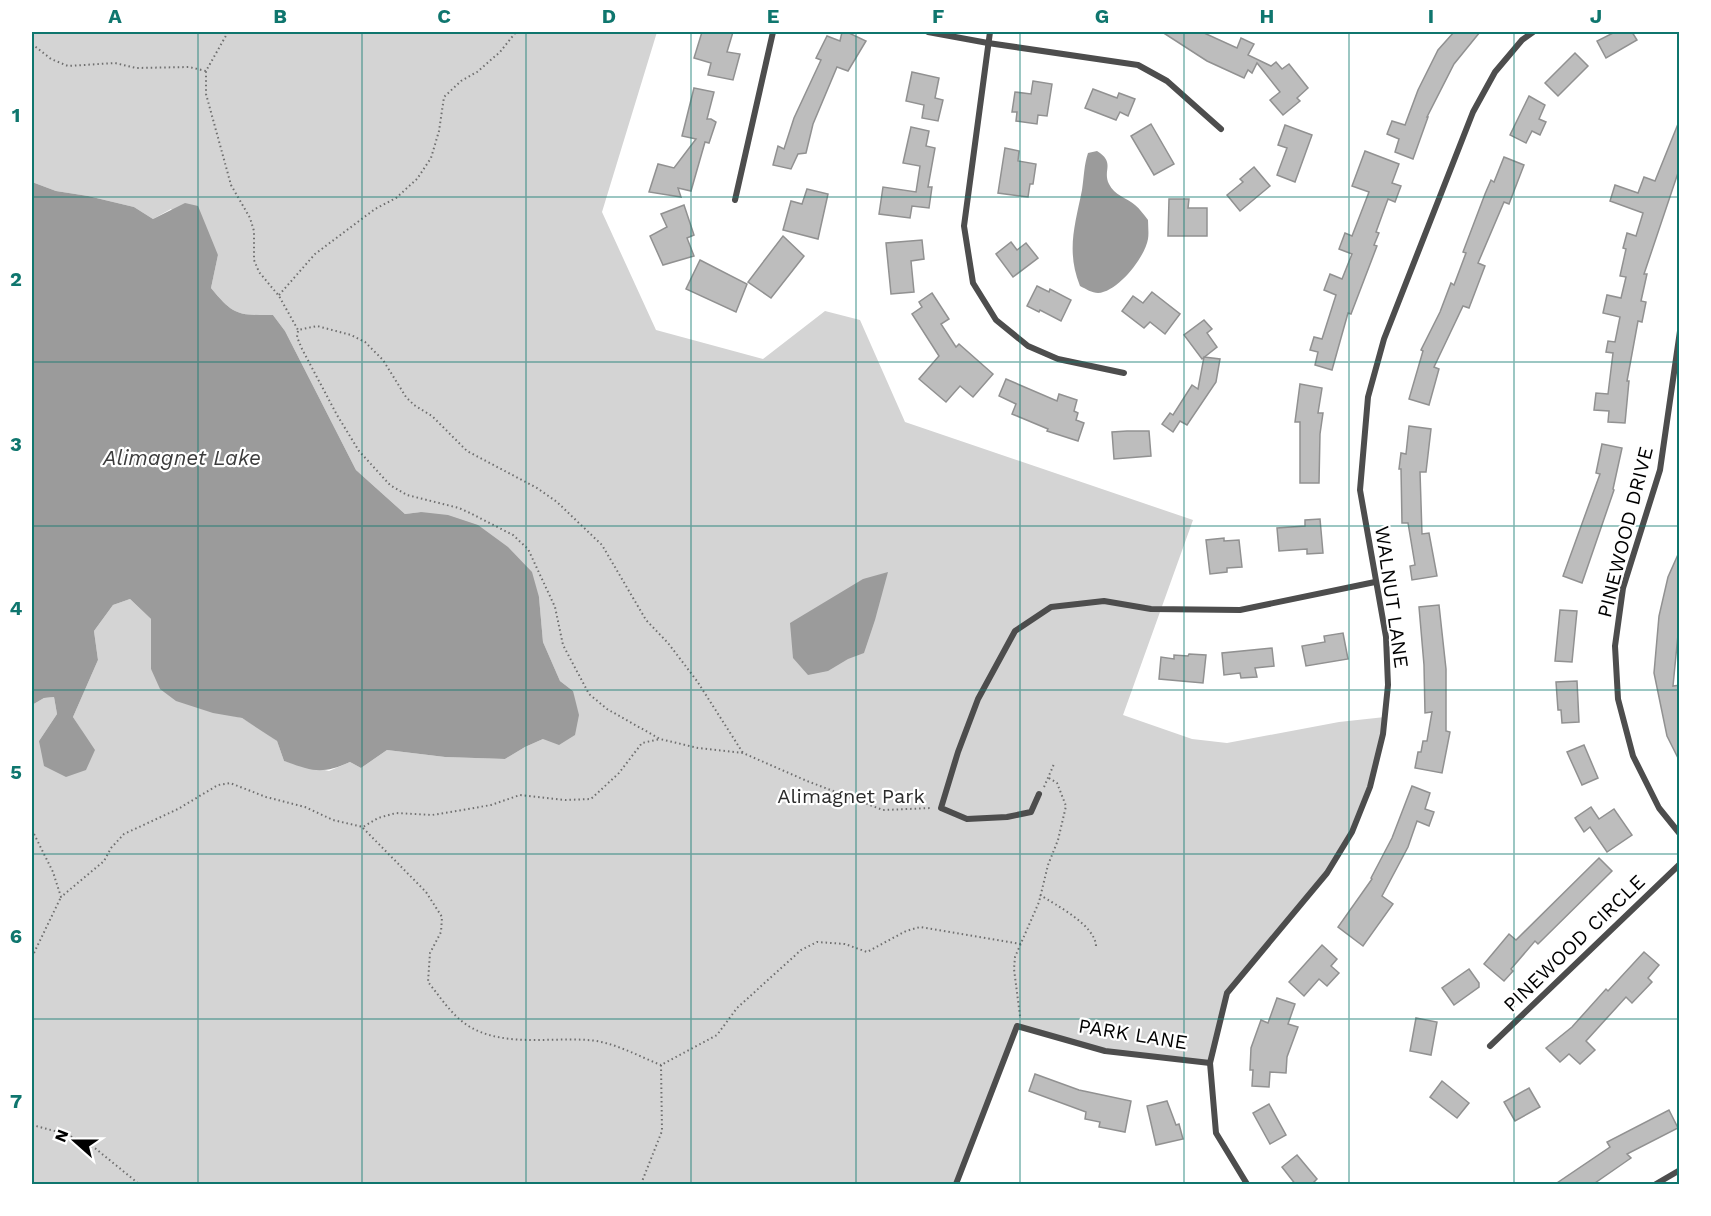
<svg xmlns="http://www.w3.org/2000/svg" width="1711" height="1216" font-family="'Work Sans',sans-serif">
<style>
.green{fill:#d4d4d4}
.water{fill:#9b9b9b}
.building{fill:#bdbdbd;stroke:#919191;stroke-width:1.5}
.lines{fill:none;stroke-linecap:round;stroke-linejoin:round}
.path{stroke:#6f6f6f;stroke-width:2;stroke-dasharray:1.5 3;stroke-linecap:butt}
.street{stroke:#4d4d4d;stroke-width:6}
.grid{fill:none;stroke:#0f766e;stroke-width:1.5;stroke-opacity:0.55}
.labels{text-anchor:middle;stroke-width:4.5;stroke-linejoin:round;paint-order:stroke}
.street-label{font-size:20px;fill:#000;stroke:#fff}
.park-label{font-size:20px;fill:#2b2b2b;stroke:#fff}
.water-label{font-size:21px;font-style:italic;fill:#3c3c3c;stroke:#fff}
.neatline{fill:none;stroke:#0f766e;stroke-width:2}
.grid-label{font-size:20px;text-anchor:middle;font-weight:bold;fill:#0f766e}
</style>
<rect width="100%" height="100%" fill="#fff"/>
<!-- green -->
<path class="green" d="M 32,32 L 657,32 L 602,212 L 656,330 L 763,359 L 825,311 L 860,320 L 905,422 L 1193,520 L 1123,715 L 1192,739 L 1227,743 L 1339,722 L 1385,717 L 1370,787 L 1352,832 L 1326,873 L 1227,993 L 1210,1063 L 1105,1051 L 1017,1026 L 956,1184 L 32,1184 L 32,705 L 44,698 L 54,697 L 57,714 L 39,741 L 82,731 L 73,717 L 98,660 L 94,631 L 113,605 L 130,599 L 151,619 L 151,669 L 202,708 L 242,718 L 260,729 L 277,741 L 284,761 L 329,771 L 350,762 L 361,768 L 387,750 L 445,757 L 505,759 L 525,747 L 543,739 L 573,691 L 560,681 L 543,642 L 539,597 L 421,512 L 405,514 L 356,470 L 285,331 L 273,315 C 238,315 234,316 211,288 L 218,255 L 171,209 L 153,219 L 134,207 L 88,196 L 56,191 L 32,182 Z"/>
<!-- water -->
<g class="water">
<path d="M 1097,151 C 1116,163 1102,170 1109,184 C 1114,195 1127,198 1135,205 C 1140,209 1144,215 1148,220 C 1148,226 1149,233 1148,239 C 1145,257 1118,292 1098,293 C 1092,293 1086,289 1080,286 C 1066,251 1075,225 1082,190 C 1084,177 1084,165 1088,153 Z"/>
<path d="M 32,182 L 56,191 L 88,196 L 134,207 L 153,219 L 185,203 L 198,206 L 218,255 L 211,288 C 234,316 238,315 273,315 L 285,331 L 356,470 L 405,514 L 421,512 L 448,515 L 478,525 L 508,547 L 532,572 L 539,597 L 543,642 L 560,681 L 573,691 L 579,715 L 575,735 L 559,745 L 543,739 L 525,747 L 505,759 L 445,757 L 387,750 L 361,768 L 350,762 C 321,775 313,771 284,761 L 277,741 L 242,718 L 213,713 L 176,701 L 160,689 L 151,669 L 151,619 L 130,599 L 113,605 L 94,631 L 98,660 L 73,717 L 95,750 L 86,770 L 66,777 L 44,766 L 39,741 L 57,714 L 54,697 L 44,698 L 32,705 Z"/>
<path d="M 888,572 L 875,620 L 864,653 L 848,659 L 828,671 L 808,675 L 793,658 L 790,623 L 863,579 Z"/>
</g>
<!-- building -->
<g class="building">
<path d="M 702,32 L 733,32 L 727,52 L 740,54 L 733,80 L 708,75 L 711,63 L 694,58 Z"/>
<path d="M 842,32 L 847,32 L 866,41 L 848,71 L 837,67 L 813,124 L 806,153 L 798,154 L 791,169 L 773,165 L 778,146 L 784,149 L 794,118 L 821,60 L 816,58 L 827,36 L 840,41 Z"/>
<path d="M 1162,32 L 1202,32 L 1237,48 L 1241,38 L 1254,44 L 1248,55 L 1271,66 L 1276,62 L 1282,69 L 1289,64 L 1308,88 L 1297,98 L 1300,101 L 1283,115 L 1270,100 L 1280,92 L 1257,63 L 1252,73 L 1248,70 L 1244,78 L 1207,61 Z"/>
<path d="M 1454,32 L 1480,32 L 1454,64 L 1427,117 L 1428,117 L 1413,159 L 1395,152 L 1399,139 L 1387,134 L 1392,121 L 1405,125 L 1418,90 L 1438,50 Z"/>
<path d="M 1615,32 L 1632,32 L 1637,40 L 1606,58 L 1597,41 Z"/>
<path d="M 1575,53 L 1588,66 L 1558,96 L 1545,83 Z"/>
<path d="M 912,72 L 939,78 L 935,98 L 943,100 L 938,121 L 922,118 L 924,105 L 906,101 Z"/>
<path d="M 1033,81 L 1052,84 L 1047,116 L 1038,115 L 1037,124 L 1016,121 L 1017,112 L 1012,112 L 1015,92 L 1031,94 Z"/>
<path d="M 694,88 L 714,92 L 707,119 L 711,119 L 716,122 L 709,143 L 705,142 L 691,191 L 678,188 L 681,197 L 649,192 L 658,164 L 674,168 L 696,139 L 682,136 Z"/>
<path d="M 1093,89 L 1117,98 L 1119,93 L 1135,99 L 1128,116 L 1120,112 L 1116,120 L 1085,108 Z"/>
<path d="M 1529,96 L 1545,105 L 1539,119 L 1546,122 L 1540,135 L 1532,131 L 1526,143 L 1510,135 Z"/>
<path d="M 1680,119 L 1680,167 L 1644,274 L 1647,274 L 1641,301 L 1646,302 L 1642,322 L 1638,321 L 1627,381 L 1629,381 L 1625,423 L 1608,422 L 1609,411 L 1594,410 L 1596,393 L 1608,394 L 1613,353 L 1606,352 L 1608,341 L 1615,342 L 1620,317 L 1603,313 L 1607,295 L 1621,298 L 1626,277 L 1620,276 L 1626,249 L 1623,248 L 1627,233 L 1636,236 L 1643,213 L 1610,201 L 1615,185 L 1638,193 L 1644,177 L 1655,181 Z"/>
<path d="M 1151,124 L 1174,164 L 1154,175 L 1131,136 Z"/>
<path d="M 1285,125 L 1312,135 L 1295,182 L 1277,175 L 1287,148 L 1278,145 Z"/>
<path d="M 911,127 L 929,131 L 926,146 L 935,148 L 928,187 L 932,187 L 929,208 L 912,206 L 910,218 L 879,214 L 883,187 L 916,192 L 920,166 L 903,163 Z"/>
<path d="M 1005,148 L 1019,151 L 1018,161 L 1036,164 L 1033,184 L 1030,184 L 1028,197 L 998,193 Z"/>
<path d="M 1365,151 L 1399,164 L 1392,183 L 1401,186 L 1395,202 L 1388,199 L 1376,232 L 1379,233 L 1374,245 L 1377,246 L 1351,314 L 1348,313 L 1332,370 L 1315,365 L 1318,352 L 1310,350 L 1314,337 L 1322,339 L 1336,295 L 1324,290 L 1330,274 L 1342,279 L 1352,254 L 1339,249 L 1345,233 L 1352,236 L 1369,192 L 1352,186 Z"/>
<path d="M 1504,157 L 1524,165 L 1509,204 L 1504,202 L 1478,263 L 1485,266 L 1469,308 L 1463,306 L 1434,367 L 1439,369 L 1429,405 L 1409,399 L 1423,351 L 1421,350 L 1440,312 L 1451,283 L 1454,285 L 1466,253 L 1463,252 L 1485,194 L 1491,180 L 1494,182 Z"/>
<path d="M 1254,167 L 1270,186 L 1240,211 L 1227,195 L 1243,182 L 1240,179 Z"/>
<path d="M 807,189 L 828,194 L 818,239 L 783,230 L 791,201 L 802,204 Z"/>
<path d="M 1169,199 L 1189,199 L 1188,208 L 1207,208 L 1207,236 L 1168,236 Z"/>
<path d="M 684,205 L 694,235 L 687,238 L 694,256 L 663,265 L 650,236 L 667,227 L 661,214 Z"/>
<path d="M 783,236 L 804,256 L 771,298 L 748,282 Z"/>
<path d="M 922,240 L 924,259 L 911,261 L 914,292 L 891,294 L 886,243 Z"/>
<path d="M 1011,242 L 1017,250 L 1026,243 L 1038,258 L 1013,277 L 996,254 Z"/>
<path d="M 700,260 L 747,284 L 736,312 L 686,289 Z"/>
<path d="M 1037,286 L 1049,292 L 1050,289 L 1071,300 L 1061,321 L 1040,310 L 1039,312 L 1027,306 Z"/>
<path d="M 1152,292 L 1180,314 L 1165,334 L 1150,322 L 1144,328 L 1122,311 L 1133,296 L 1143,303 Z"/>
<path d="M 932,293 L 949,319 L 941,324 L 956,347 L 959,344 L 993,374 L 973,397 L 960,386 L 946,402 L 919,379 L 939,356 L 912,314 L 922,307 L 919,302 Z"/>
<path d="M 1204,320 L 1212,329 L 1207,333 L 1217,347 L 1202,359 L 1184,335 Z"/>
<path d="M 1204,357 L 1220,359 L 1216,382 L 1187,425 L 1180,421 L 1173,432 L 1162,424 L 1170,413 L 1173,415 L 1192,385 L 1198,389 Z"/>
<path d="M 1006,379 L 1057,401 L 1059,394 L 1077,400 L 1074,411 L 1078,413 L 1076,420 L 1084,423 L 1078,441 L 1047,431 L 1048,429 L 1012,414 L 1016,404 L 999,396 Z"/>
<path d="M 1300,384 L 1322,388 L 1318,413 L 1323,413 L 1320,434 L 1319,483 L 1300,483 L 1300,422 L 1295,422 Z"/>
<path d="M 1409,426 L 1431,429 L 1426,472 L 1420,472 L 1422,534 L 1429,533 L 1437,576 L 1412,580 L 1410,566 L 1415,565 L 1408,523 L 1402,523 L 1401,469 L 1399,469 L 1401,453 L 1406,454 Z"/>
<path d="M 1127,431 L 1149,431 L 1151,456 L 1114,459 L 1112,432 Z"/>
<path d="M 1602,444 L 1622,448 L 1613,489 L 1614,490 L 1582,583 L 1563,576 L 1600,474 L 1596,473 Z"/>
<path d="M 1320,519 L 1323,553 L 1307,554 L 1307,549 L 1279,551 L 1277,528 L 1305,526 L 1305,520 Z"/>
<path d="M 1224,538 L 1224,541 L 1239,540 L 1242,567 L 1227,568 L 1227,572 L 1210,574 L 1206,540 Z"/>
<path d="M 1680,550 L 1680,614 L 1673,686 L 1680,685 L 1680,762 L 1667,736 L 1654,673 L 1659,616 L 1668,577 Z"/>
<path d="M 1439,605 L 1446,669 L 1446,731 L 1450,732 L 1442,773 L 1415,768 L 1418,752 L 1421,752 L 1423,741 L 1427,741 L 1432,712 L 1425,713 L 1424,665 L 1419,607 Z"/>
<path d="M 1560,610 L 1577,611 L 1572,662 L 1555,661 Z"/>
<path d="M 1343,633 L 1348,659 L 1306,666 L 1302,646 L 1325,642 L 1324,636 Z"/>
<path d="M 1272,648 L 1274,666 L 1255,668 L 1257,677 L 1241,678 L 1240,673 L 1224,675 L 1222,653 Z"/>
<path d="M 1189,654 L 1206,655 L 1203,683 L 1159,679 L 1161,657 L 1174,659 L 1174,655 L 1188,656 Z"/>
<path d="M 1577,681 L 1579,722 L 1562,723 L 1561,710 L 1558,710 L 1556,682 Z"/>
<path d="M 1584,745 L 1598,778 L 1582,785 L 1567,752 Z"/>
<path d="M 1412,786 L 1430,793 L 1425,809 L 1434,812 L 1429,826 L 1417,821 L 1408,847 L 1382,896 L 1393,904 L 1363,946 L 1338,927 L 1372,879 L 1371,878 L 1392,838 Z"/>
<path d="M 1591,807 L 1599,819 L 1614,809 L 1632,835 L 1607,852 L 1590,827 L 1584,832 L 1575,818 Z"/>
<path d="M 1599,858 L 1612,871 L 1538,944 L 1535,941 L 1511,969 L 1513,971 L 1504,981 L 1484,964 L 1509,934 L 1516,940 Z"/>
<path d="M 1322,945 L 1337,959 L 1331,966 L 1339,973 L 1327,986 L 1319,979 L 1304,996 L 1289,982 Z"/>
<path d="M 1644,952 L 1659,965 L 1648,978 L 1652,982 L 1632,1003 L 1626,997 L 1586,1041 L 1595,1050 L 1580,1064 L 1569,1054 L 1560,1062 L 1546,1048 L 1572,1027 L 1606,989 L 1608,991 Z"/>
<path d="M 1469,969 L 1479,983 L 1479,987 L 1454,1005 L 1442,988 Z"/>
<path d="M 1277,998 L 1295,1004 L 1288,1024 L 1298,1027 L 1287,1057 L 1286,1073 L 1270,1072 L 1269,1087 L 1252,1086 L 1253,1070 L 1250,1070 L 1251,1048 L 1261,1020 L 1268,1023 Z"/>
<path d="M 1416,1018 L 1437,1022 L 1431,1055 L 1410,1051 Z"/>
<path d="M 1035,1074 L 1079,1090 L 1131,1101 L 1125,1132 L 1099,1127 L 1100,1122 L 1085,1119 L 1086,1112 L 1029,1091 Z"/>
<path d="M 1442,1081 L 1469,1103 L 1457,1118 L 1430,1097 Z"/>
<path d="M 1529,1088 L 1540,1107 L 1515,1121 L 1504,1102 Z"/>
<path d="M 1167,1101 L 1176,1125 L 1179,1124 L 1183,1139 L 1156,1145 L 1147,1106 Z"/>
<path d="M 1269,1104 L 1286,1135 L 1270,1144 L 1253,1113 Z"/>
<path d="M 1669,1110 L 1678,1128 L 1627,1154 L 1631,1158 L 1592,1185 L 1554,1185 L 1610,1147 L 1607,1142 Z"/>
<path d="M 1297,1155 L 1317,1179 L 1311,1185 L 1296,1185 L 1282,1167 Z"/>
</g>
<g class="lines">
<!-- path -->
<g class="path">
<path d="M 228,32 L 206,71 L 206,94 L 231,185 L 250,218 L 254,231 L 254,260 L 259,272 L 279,296 L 298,330 L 317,326 L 351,335 L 365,342 L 383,360 L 406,397 L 414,405 L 432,416 L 467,451 L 537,488 L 557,502 L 581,525 L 602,545 L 646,620 L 668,643 L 697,681 L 743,753"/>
<path d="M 32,44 L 51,59 L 68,66 L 115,63 L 136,68 L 189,67 L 206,71"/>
<path d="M 279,295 L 315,254 L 375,209 L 396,198 L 417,179 L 431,158 L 439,131 L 444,97 L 461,81 L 477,72 L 500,52 L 516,32"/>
<path d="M 298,331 L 297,337 L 302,349 L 337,415 L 359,451 L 390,485 L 407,495 L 459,508 L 470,513 L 513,535 L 528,549 L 555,607 L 563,645 L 589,694 L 607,709 L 660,739 L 698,748 L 743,753 L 807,781 L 883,810 L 932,808"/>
<path d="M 1044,787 L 1054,764"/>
<path d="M 363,828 L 426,892 L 442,917 L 441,932 L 430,953 L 428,982 C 437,993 445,1005 455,1015 C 489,1050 543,1037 587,1040 C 612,1041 638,1056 661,1065"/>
<path d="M 32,830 L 53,872 L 61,897 L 104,861 L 111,848 L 124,834 L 178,809 L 218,785 L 230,783 L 266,797 L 305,807 L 333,820 L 363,827 L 378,818 L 396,813 L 432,815 L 462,810 L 491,805 L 520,795 L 565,800 L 591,799 L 619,773 L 642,743 L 660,739"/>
<path d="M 1040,895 C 1056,905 1095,925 1096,946"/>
<path d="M 32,957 L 61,897"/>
<path d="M 1020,1016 L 1014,969 L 1015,957 L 1039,902 L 1048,865 L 1058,840 L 1066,806 L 1057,783 L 1049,778"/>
<path d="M 32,1125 L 66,1134 L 96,1149 L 139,1184"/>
<path d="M 641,1184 L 662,1131 L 661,1065 L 717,1035 L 737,1008 L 801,950 L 817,942 L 845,944 L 867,952 L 906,931 L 920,927 L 1021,944"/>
</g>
<!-- street -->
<g class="street">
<path d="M 928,32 L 988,43 L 1138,65 L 1167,81 L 1221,129"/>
<path d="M 990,32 L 964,226 L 973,283 L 996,320 L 1028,346 L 1058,359 L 1124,373"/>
<path d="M 735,200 L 773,32"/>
<path d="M 1680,331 L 1660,470 L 1623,588 L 1615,646 L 1618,699 L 1633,756 L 1659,808 L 1680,834"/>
<path d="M 1039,794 L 1031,812 L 1007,817 L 967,819 L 941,808 L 958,752 L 978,699 L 1015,631 L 1051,607 L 1104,601 L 1151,609 L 1240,610 L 1375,582"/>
<path d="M 1490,1046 L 1680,864"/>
<path d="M 956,1184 L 1017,1026 L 1105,1051 L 1210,1063"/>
<path d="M 1247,1184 L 1216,1133 L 1210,1063 L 1227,993 L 1327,873 L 1352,832 L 1370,787 L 1383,734 L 1388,685 L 1386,637 L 1360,490 L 1368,397 L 1384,339 L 1473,112 L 1495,72 L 1522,40 L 1533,32"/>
<path d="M 1656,1184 L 1680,1170"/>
</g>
</g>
<!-- grid -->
<path class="grid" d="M 198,32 L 198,1184M 362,32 L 362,1184M 526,32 L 526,1184M 691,32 L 691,1184M 856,32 L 856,1184M 1020,32 L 1020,1184M 1184,32 L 1184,1184M 1349,32 L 1349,1184M 1514,32 L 1514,1184M 32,197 L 1680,197M 32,362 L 1680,362M 32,526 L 1680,526M 32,690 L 1680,690M 32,854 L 1680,854M 32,1019 L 1680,1019"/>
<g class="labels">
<!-- street labels -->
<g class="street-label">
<text transform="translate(1625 532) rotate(-76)" y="7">PINEWOOD DRIVE</text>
<text transform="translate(1392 597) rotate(82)" y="7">WALNUT LANE</text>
<text transform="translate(1574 943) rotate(-44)" y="7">PINEWOOD CIRCLE</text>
<text transform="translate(1133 1034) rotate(9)" y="7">PARK LANE</text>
</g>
<!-- park labels -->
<g class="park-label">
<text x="851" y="803">Alimagnet Park</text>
</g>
<!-- water labels -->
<g class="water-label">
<text x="182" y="465">Alimagnet Lake</text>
</g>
</g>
<!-- border -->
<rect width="1711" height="1216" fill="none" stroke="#ffffff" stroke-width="66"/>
<!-- north arrow -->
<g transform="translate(75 1141) rotate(291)" stroke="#ffffff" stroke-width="4.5" paint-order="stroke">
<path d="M0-4.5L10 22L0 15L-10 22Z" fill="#000000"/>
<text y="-9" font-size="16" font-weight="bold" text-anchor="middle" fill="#000000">N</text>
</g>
<rect x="33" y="33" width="1645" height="1150" class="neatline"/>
<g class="grid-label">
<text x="115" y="23">A</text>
<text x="280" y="23">B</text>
<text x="444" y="23">C</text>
<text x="609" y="23">D</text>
<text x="773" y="23">E</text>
<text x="938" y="23">F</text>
<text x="1102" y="23">G</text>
<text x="1267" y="23">H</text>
<text x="1431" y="23">I</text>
<text x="1596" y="23">J</text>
<text x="16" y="122">1</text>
<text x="16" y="286">2</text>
<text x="16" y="451">3</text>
<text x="16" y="615">4</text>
<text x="16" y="779">5</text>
<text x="16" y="943">6</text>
<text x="16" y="1108">7</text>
</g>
</svg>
